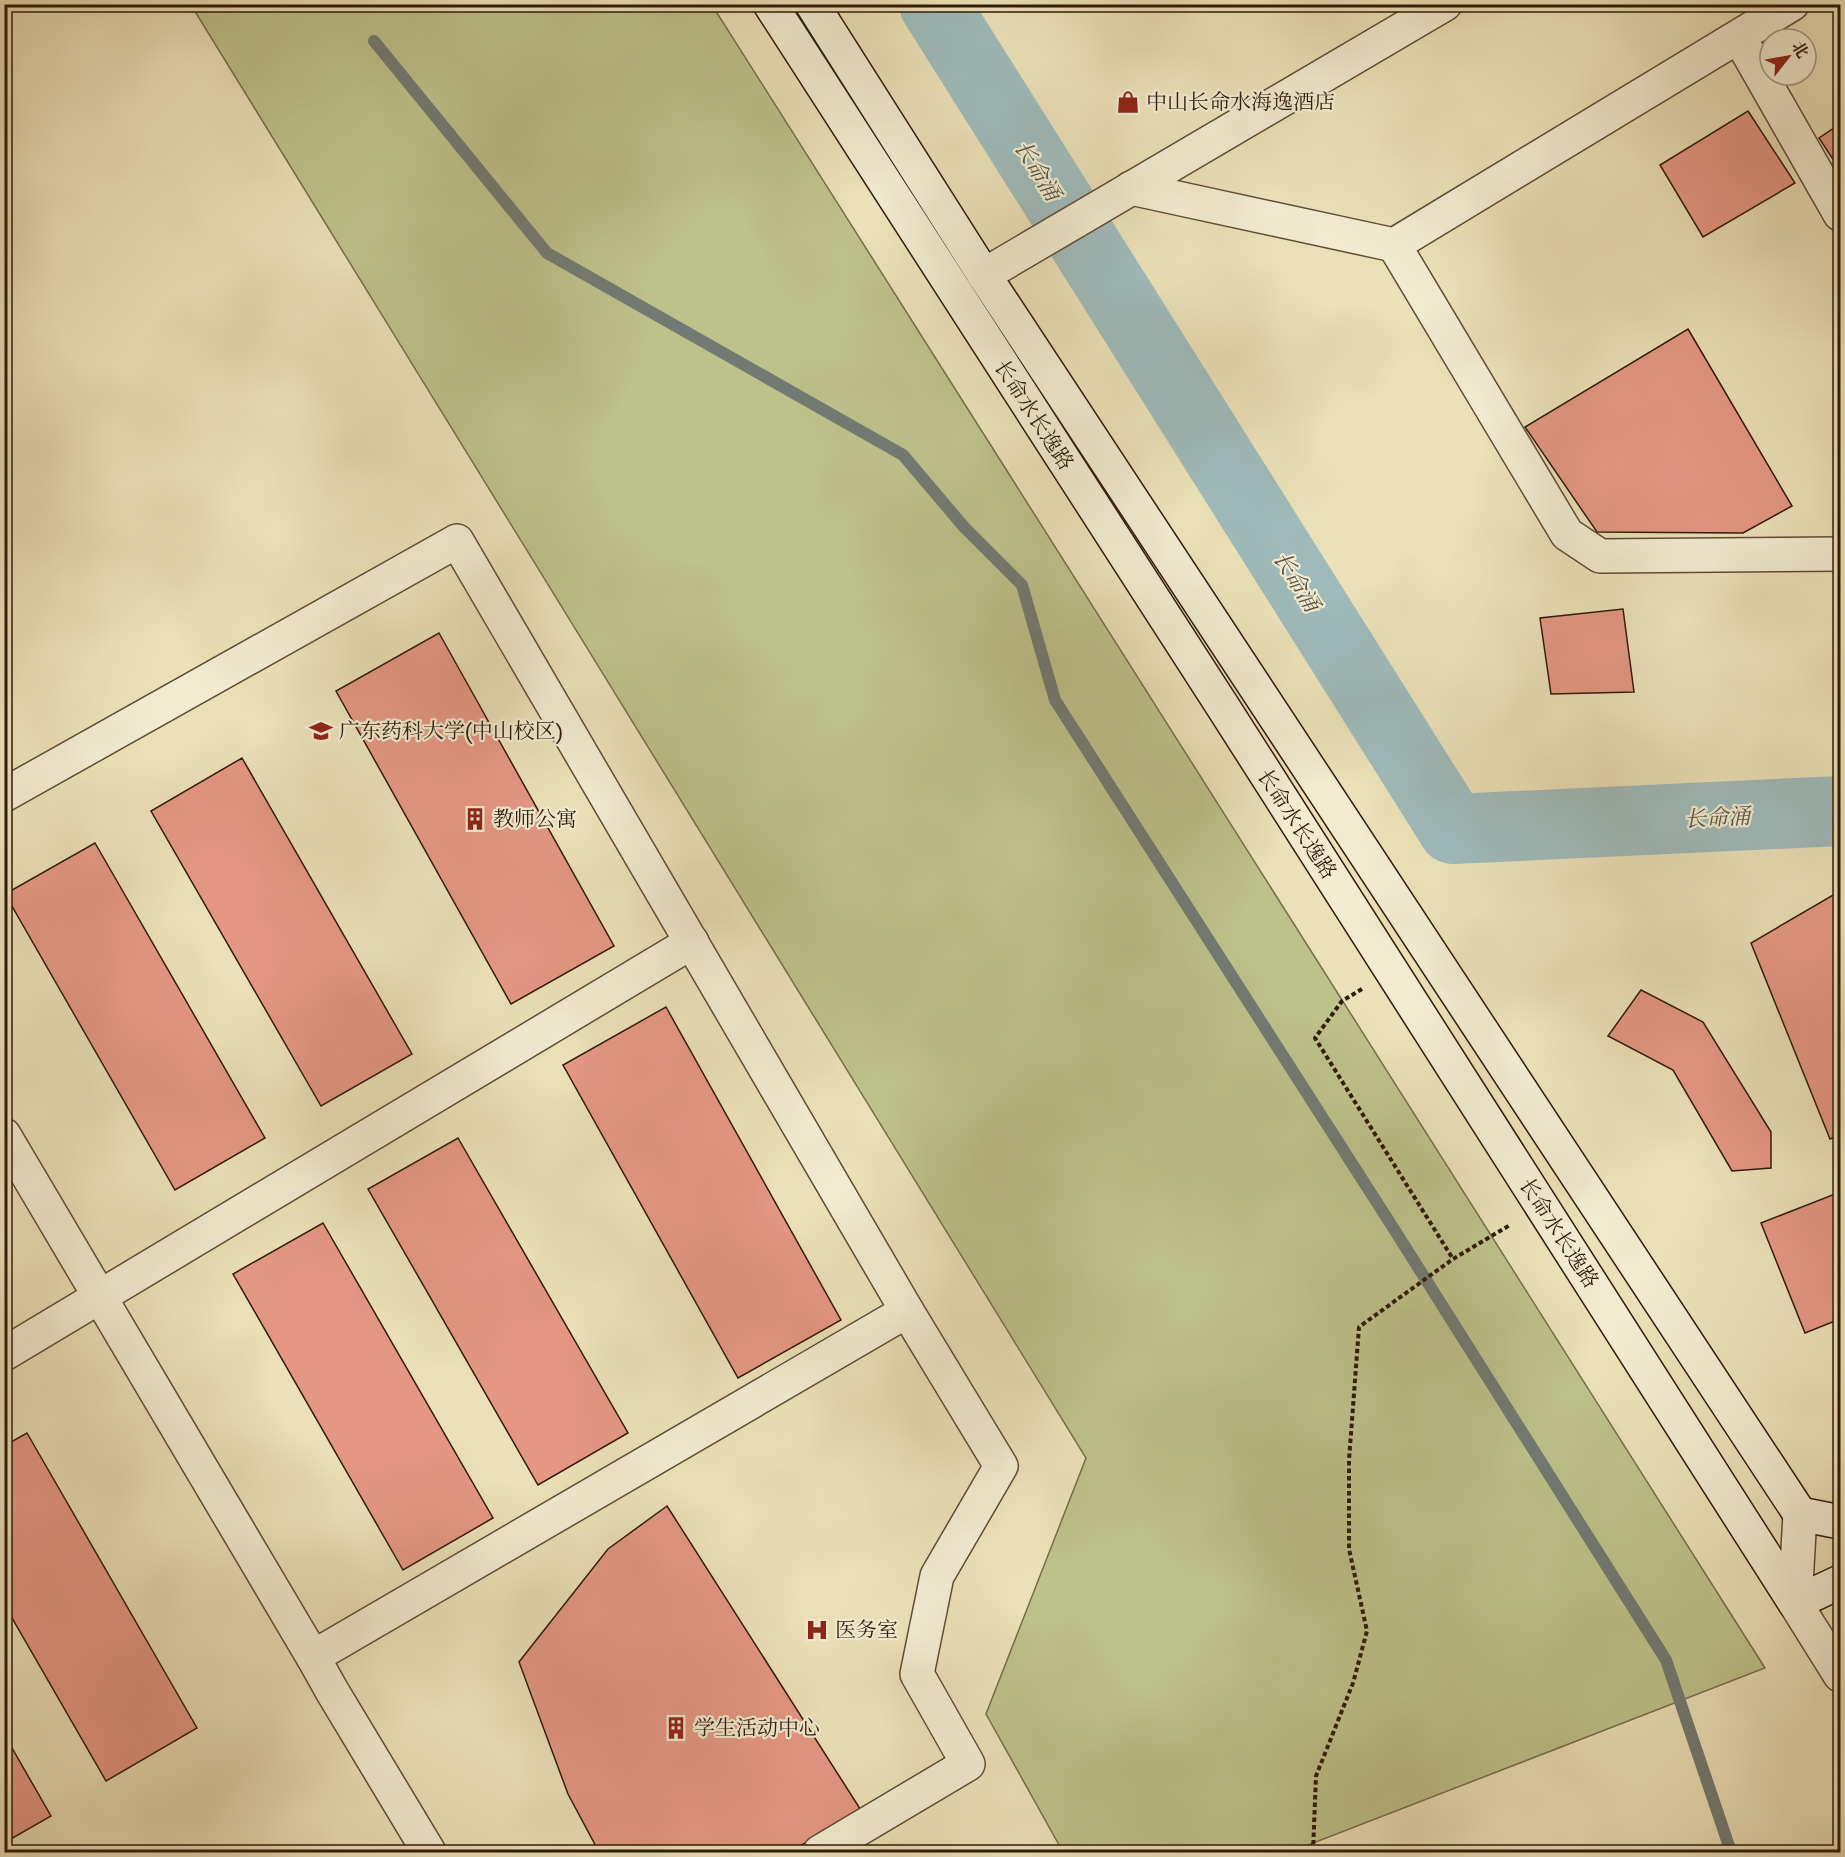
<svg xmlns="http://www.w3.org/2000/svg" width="1845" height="1857" font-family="'IM FELL DW Pica','Noto Serif SC',serif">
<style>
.green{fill:#bdc18a;stroke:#766e4a;stroke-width:1.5}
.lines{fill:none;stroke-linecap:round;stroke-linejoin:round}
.stream{stroke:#727a73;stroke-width:12}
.river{stroke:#9ebaba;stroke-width:70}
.building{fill:#e59783;stroke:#2f1a09;stroke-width:1.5}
.street-casing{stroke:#5e4c34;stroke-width:36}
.secondary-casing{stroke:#2f1a09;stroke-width:36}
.path{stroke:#2f1a09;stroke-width:4;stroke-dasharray:4.5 3;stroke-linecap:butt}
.street{stroke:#f2ebd0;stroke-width:33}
.secondary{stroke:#f2ebd0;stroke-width:33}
.labels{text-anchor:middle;stroke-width:4.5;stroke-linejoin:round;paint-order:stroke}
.poi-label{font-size:21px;fill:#2f1a09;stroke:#f2ebd0;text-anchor:start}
.street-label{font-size:21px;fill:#2f1a09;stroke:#f2ebd0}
.water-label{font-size:22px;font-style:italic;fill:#565247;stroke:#f2ebd0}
</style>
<rect width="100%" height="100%" fill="#ebe0b7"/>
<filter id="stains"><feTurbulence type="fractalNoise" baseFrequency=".00333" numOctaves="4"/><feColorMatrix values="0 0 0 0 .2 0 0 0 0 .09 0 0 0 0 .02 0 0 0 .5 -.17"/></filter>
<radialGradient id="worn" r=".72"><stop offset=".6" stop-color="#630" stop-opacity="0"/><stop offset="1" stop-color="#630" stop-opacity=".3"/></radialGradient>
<!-- green -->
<path class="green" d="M 191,5 L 712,5 L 1765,1668 L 1290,1852 L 1063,1852 L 986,1714 L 1086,1458 Z"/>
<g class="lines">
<!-- stream -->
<path class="stream" d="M 374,41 L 547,253 L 903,455 L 964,527 L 1022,585 L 1055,700 L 1392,1226 L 1666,1660 L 1731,1852"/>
<!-- river -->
<path class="river" d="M 934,4 L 1453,829 L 1840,811"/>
</g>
<!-- building -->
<g class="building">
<path d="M 1748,111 L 1795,183 L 1703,237 L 1660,165 Z"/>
<path d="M 1840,124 L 1840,170 L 1819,138 Z"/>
<path d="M 1688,329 L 1792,506 L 1743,533 L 1597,532 L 1525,427 Z"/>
<path d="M 1623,609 L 1634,692 L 1551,694 L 1540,618 Z"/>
<path d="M 439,633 L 614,946 L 511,1004 L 336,691 Z"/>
<path d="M 242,758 L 412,1054 L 321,1106 L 151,811 Z"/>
<path d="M 95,843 L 265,1138 L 175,1190 L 5,894 Z"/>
<path d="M 1840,891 L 1840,1135 L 1830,1139 L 1751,943 Z"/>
<path d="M 1641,990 L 1703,1022 L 1771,1132 L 1771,1168 L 1732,1171 L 1673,1070 L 1608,1036 Z"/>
<path d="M 666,1007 L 841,1320 L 738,1378 L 563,1065 Z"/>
<path d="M 458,1138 L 628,1433 L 538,1485 L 368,1189 Z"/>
<path d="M 1840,1192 L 1840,1319 L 1805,1333 L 1761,1223 Z"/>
<path d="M 323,1223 L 493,1518 L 403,1570 L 233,1274 Z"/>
<path d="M 27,1433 L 197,1728 L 106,1781 L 4,1604 L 4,1446 Z"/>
<path d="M 667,1506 L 864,1815 L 787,1852 L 599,1852 L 568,1794 L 519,1662 L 608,1549 Z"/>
<path d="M 4,1734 L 51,1816 L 4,1843 Z"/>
</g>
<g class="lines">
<!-- street casing -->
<g class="street-casing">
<g id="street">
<path d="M 1739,37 L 1840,214"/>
<path d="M 1131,188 L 1394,245 L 1792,4"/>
<path d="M 1394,245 L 1567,534 L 1600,556 L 1840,554"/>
<path d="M 984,275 L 1445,4"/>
<path d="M 4,795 L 457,541 L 907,1311 L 313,1657"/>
<path d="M 4,1135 L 313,1657 L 332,1691 L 429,1852"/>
<path d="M 4,1354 L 692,942"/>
<path d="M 1800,1514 L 1795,1603 L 1840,1675"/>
<path d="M 820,1852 L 968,1764 L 917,1674 L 937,1576 L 1001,1466 L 907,1311"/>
</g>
</g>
<!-- secondary casing -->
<g class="secondary-casing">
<g id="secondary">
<path d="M 770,4 L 1225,710 L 1795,1603 L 1840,1582"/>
<path d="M 812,4 L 984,275 L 1800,1514 L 1840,1522"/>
</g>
</g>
<!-- path -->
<g class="path">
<path d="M 1362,989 L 1342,1001 L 1315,1038 L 1453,1259"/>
<path d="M 1313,1852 L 1316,1776 L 1353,1683 L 1367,1631 L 1349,1549 L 1349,1460 L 1359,1327 L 1453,1259 L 1510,1225"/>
</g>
<!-- street -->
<use href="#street" class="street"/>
<!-- secondary -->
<use href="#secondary" class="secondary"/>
</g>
<!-- icons -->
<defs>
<g id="shop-bare" transform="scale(1.8)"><path d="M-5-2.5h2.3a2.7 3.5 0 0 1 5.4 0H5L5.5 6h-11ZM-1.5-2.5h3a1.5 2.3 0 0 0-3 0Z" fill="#8f2418" stroke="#f2ebd0" stroke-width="2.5" paint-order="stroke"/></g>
<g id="university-bare" transform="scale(1.8)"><path d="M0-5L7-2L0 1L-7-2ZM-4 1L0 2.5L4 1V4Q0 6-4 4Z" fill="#8f2418" stroke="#f2ebd0" stroke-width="2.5" paint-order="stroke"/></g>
<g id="building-bare" transform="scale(1.8)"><path d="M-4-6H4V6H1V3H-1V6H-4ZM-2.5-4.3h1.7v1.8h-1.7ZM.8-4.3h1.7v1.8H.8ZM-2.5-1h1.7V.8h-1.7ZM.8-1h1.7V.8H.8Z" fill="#8f2418" stroke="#f2ebd0" stroke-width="2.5" paint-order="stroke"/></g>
<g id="hospital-bare" transform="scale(1.8)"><path d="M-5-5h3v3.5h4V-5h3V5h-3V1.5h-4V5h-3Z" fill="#8f2418" stroke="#f2ebd0" stroke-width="2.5" paint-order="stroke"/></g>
</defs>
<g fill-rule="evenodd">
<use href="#shop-bare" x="1128" y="102"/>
<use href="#university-bare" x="321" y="731"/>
<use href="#building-bare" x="475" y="819"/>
<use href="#hospital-bare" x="817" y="1630"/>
<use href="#building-bare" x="676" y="1728"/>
</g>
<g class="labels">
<!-- poi labels -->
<g class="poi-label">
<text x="1146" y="109">中山长命水海逸酒店</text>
<text x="339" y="738">广东药科大学(中山校区)</text>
<text x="493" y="826">教师公寓</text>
<text x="835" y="1637">医务室</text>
<text x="694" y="1735">学生活动中心</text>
</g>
<!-- street labels -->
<g class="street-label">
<text transform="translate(1034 415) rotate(57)" y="7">长命水长逸路</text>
<text transform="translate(1297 824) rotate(57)" y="7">长命水长逸路</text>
<text transform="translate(1559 1233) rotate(57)" y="7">长命水长逸路</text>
</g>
<!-- water labels -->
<g class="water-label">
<text transform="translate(1038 170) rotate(58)" y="8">长命涌</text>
<text transform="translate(1297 581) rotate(58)" y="8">长命涌</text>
<text transform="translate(1717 817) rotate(-3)" y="8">长命涌</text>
</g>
</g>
<!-- margin -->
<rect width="1845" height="1857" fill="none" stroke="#ebe0b7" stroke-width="24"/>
<rect x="6" y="6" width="1833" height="1845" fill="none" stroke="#2f1a09" stroke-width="3"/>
<rect x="12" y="12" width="1821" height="1833" fill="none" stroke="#2f1a09" stroke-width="1.5"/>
<!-- north arrow -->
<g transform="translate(1788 57) rotate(59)"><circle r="28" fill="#f2ebd0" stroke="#a49780" stroke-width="1.5"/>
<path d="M0-4.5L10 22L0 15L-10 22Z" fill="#8f2418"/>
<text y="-9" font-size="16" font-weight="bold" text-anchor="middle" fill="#2f1a09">北</text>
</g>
<rect width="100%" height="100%" filter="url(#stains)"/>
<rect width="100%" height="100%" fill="url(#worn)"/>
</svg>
